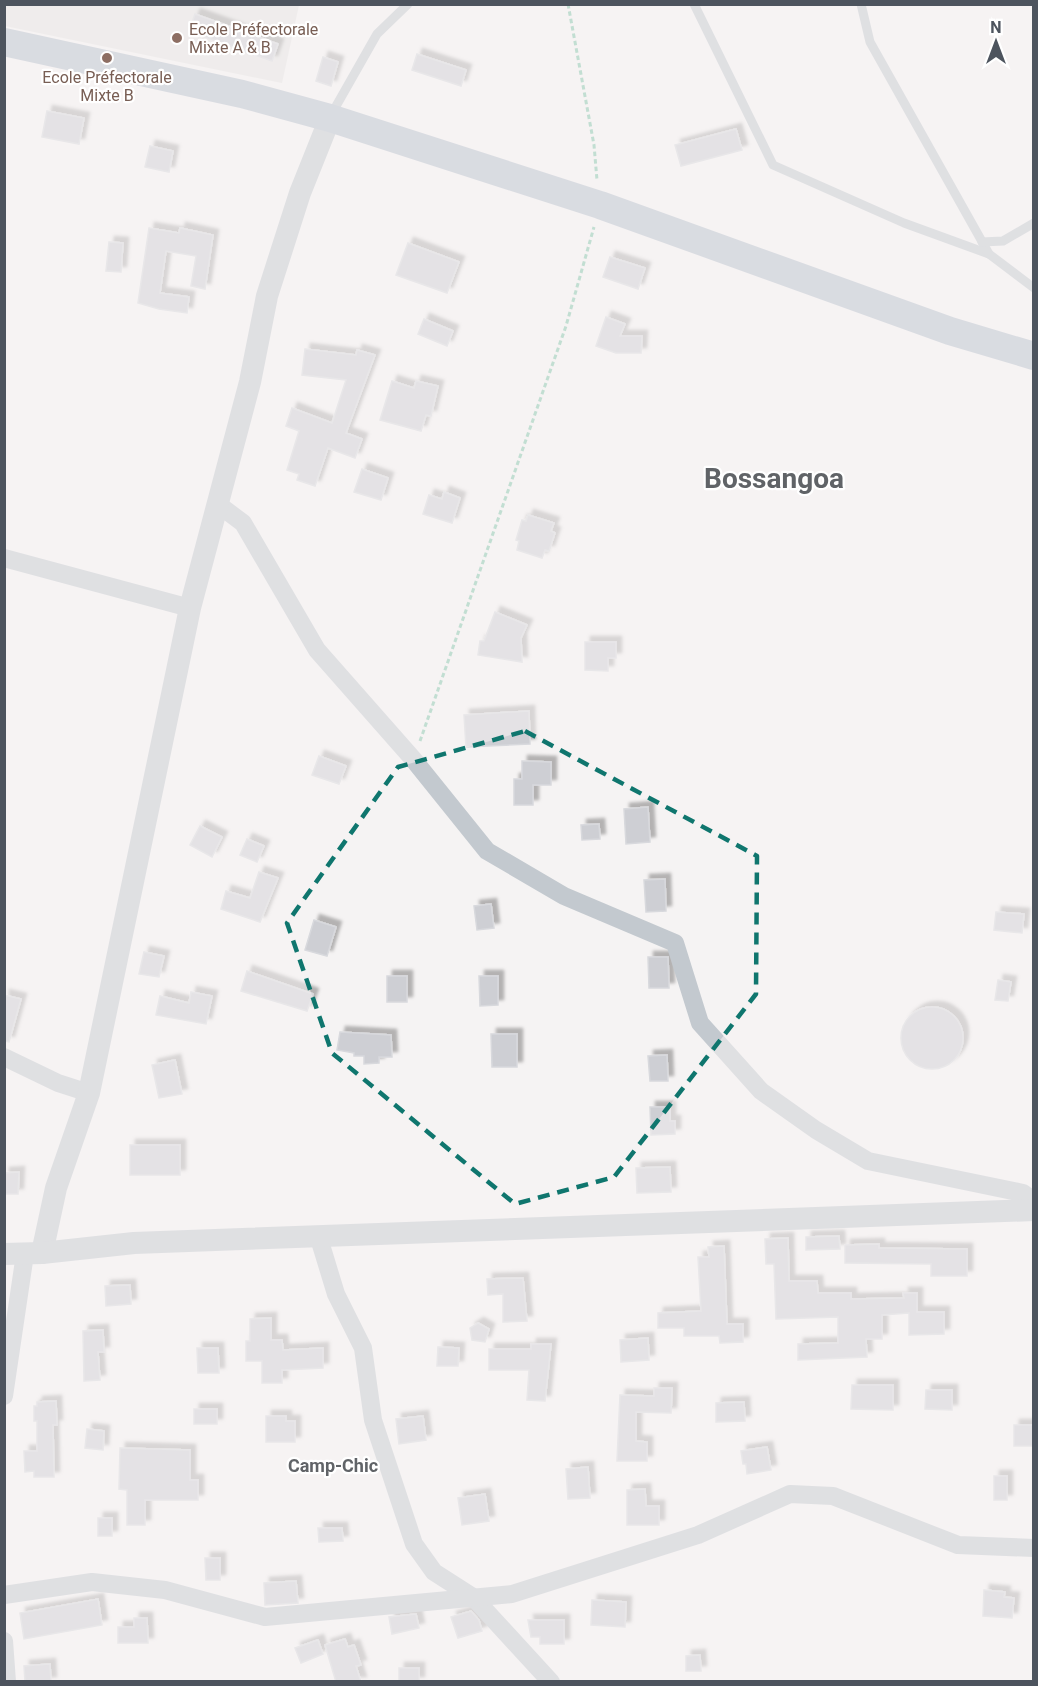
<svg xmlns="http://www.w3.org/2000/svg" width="1038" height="1686" font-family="Roboto,sans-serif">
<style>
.education{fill:#e6e5e4}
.building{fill:#cecfd4;stroke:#d8d9dd;stroke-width:1.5;filter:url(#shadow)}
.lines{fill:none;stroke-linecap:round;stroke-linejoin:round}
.path{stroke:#84c6ab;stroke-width:3;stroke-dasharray:4.5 3;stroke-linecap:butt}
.service{stroke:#c3c9cf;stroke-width:9}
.minor{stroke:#c3c9cf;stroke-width:18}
.tertiary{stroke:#c3c9cf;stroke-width:22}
.primary{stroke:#b7c0cd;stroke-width:28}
.marked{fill:none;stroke:#0f766e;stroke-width:4.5;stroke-dasharray:12 8;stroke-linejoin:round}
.education-dot{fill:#8d6e63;stroke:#fff;stroke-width:2}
.labels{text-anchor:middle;stroke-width:4.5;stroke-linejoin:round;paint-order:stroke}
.education-label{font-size:16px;fill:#785e54;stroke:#fff;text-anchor:start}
.neighbourhood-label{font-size:18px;font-weight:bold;fill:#606367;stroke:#fff}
.town-label{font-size:28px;font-weight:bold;fill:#606367;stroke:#fff}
</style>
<defs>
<filter id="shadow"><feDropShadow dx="5.5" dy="-5.5" stdDeviation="1.5" flood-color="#0004"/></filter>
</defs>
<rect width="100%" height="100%" fill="#f5f3f3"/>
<!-- education -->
<path class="education" d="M 5,5 L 299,5 L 282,83 L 5,26 Z"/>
<!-- building -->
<g class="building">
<path d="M 195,14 L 278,44 L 272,61 L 189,31 Z"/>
<path d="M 417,54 L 466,70 L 461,86 L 412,70 Z"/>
<path d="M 323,57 L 338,62 L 331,86 L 316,81 Z"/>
<path d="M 47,111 L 84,118 L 79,144 L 42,137 Z"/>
<path d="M 736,129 L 742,150 L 681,166 L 675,145 Z"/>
<path d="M 150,146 L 173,151 L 169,172 L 145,167 Z"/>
<path d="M 149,228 L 179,233 L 180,228 L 213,235 L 205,289 L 191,286 L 196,256 L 166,251 L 160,293 L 189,297 L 187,313 L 159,309 L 138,303 Z"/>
<path d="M 109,242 L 123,243 L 121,272 L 106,271 Z"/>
<path d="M 408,243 L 459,262 L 447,293 L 396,275 Z"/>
<path d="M 610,257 L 645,268 L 638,289 L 603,277 Z"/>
<path d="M 606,317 L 625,324 L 620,336 L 642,336 L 641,353 L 616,353 L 596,346 Z"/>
<path d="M 424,319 L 453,331 L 447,346 L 418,334 Z"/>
<path d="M 305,349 L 356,355 L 357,350 L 375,355 L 346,433 L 362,439 L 355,458 L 328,448 L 315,486 L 297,480 L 299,474 L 287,470 L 299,431 L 286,426 L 292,408 L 332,423 L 346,380 L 302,375 Z"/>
<path d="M 392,381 L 414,388 L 416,381 L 438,386 L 431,416 L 426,415 L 421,431 L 380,420 Z"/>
<path d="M 362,469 L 388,478 L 381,500 L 354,492 Z"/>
<path d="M 444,492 L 460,498 L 452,523 L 423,514 L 429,495 L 442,499 Z"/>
<path d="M 528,515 L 554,523 L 551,531 L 555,533 L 549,551 L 545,550 L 542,558 L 517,550 L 519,541 L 516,540 L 522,520 L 526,521 Z"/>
<path d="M 495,612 L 527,625 L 521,638 L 522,662 L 478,655 L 480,641 L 484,641 Z"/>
<path d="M 585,642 L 616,642 L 616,658 L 608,658 L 608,671 L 585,670 Z"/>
<path d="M 529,711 L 530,744 L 466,747 L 464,715 Z"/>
<path d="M 319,756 L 346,766 L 339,784 L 312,775 Z"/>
<path d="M 522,761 L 551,762 L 551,785 L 533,785 L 533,805 L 514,805 L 514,779 L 522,779 Z"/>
<path d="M 648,807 L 650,842 L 626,844 L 624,809 Z"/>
<path d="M 599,824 L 600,839 L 582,840 L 581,825 Z"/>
<path d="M 200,826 L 222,837 L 212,857 L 190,845 Z"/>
<path d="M 247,839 L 264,846 L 257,862 L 240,855 Z"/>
<path d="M 259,872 L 278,878 L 260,922 L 221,909 L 226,891 L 250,898 Z"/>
<path d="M 665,879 L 666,911 L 646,912 L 644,880 Z"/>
<path d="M 491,904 L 494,928 L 477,930 L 474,906 Z"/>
<path d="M 996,912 L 1024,914 L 1022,933 L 994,930 Z"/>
<path d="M 314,920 L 336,927 L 327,956 L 305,950 Z"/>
<path d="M 144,952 L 164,956 L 159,977 L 139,974 Z"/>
<path d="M 648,957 L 668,957 L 669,988 L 649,988 Z"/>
<path d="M 247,971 L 313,994 L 307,1011 L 241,991 Z"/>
<rect x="387" y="976" width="20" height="26"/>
<path d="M 479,976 L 498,976 L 498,1005 L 480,1006 Z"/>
<path d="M 998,980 L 1011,982 L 1008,1001 L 995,1000 Z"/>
<path d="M 191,992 L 212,996 L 206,1024 L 156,1015 L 160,996 L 189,1003 Z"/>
<path d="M 4,995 L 21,999 L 9,1042 L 4,1041 Z"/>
<circle cx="932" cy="1038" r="31"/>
<path d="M 340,1032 L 391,1035 L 392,1057 L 379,1057 L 379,1063 L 364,1064 L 364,1056 L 354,1056 L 354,1053 L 337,1050 Z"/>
<path d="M 491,1034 L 517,1034 L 517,1067 L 492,1067 Z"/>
<path d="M 667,1055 L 668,1081 L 650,1081 L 648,1056 Z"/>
<path d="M 175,1060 L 182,1094 L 159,1098 L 152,1065 Z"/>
<path d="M 650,1107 L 670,1107 L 670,1121 L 675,1121 L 675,1134 L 651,1135 Z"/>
<rect x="130" y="1145" width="50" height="30"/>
<path d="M 670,1167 L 671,1192 L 637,1193 L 636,1168 Z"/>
<path d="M 19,1172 L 18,1194 L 4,1194 L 4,1173 Z"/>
<path d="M 839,1236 L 840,1249 L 806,1250 L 806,1237 Z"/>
<path d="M 788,1238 L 789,1281 L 817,1281 L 818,1293 L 851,1293 L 851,1299 L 904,1298 L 903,1293 L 917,1293 L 917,1312 L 944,1312 L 944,1334 L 909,1335 L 909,1313 L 882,1315 L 882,1339 L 866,1339 L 867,1357 L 798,1360 L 798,1344 L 838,1343 L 838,1317 L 776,1319 L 774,1264 L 766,1264 L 765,1239 Z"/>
<path d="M 879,1244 L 879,1248 L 967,1249 L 967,1276 L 931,1276 L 931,1264 L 845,1263 L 845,1245 Z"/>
<path d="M 724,1246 L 727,1324 L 743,1324 L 743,1342 L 720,1343 L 719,1336 L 684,1336 L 684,1328 L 658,1328 L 658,1313 L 701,1311 L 698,1257 L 709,1257 L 708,1247 Z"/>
<path d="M 523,1278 L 527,1321 L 503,1322 L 503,1294 L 488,1295 L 487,1279 Z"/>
<path d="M 130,1285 L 131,1304 L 106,1306 L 105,1286 Z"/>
<path d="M 271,1318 L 271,1340 L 282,1340 L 283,1350 L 323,1348 L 323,1368 L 282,1370 L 282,1383 L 262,1383 L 262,1361 L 246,1361 L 246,1341 L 250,1341 L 250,1319 Z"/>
<path d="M 478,1323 L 489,1329 L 485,1342 L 472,1340 L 470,1328 Z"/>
<path d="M 103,1330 L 104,1352 L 98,1352 L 100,1380 L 84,1381 L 83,1331 Z"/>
<path d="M 648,1338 L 649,1360 L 621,1362 L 620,1340 Z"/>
<path d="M 531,1344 L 551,1344 L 545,1401 L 527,1400 L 529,1370 L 489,1370 L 489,1349 L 531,1349 Z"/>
<path d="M 438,1347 L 459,1348 L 458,1366 L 437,1366 Z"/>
<path d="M 197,1348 L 218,1348 L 219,1373 L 198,1373 Z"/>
<path d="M 852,1385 L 893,1385 L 893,1410 L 851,1409 Z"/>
<path d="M 654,1388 L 672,1388 L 671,1413 L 636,1412 L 636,1441 L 647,1442 L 647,1461 L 617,1461 L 620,1395 L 654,1396 Z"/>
<path d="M 926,1390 L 952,1390 L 952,1410 L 925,1409 Z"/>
<path d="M 56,1401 L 57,1425 L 53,1425 L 54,1477 L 34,1477 L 34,1471 L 25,1472 L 24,1451 L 37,1451 L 37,1421 L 34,1421 L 34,1406 L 37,1406 L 37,1402 Z"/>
<path d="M 744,1402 L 745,1421 L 716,1422 L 716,1403 Z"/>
<rect x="194" y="1409" width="23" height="15"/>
<path d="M 266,1416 L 286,1416 L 286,1421 L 295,1421 L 295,1442 L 266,1442 Z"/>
<path d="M 423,1416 L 426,1440 L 399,1444 L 396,1419 Z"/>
<rect x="1014" y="1425" width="20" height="21"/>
<path d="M 87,1429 L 104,1431 L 103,1450 L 85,1448 Z"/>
<path d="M 767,1447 L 771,1470 L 747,1474 L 746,1464 L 743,1464 L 741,1451 Z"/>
<path d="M 120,1448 L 190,1450 L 190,1480 L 198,1480 L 198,1500 L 145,1500 L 145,1525 L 127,1525 L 127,1490 L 119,1489 Z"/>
<path d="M 588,1467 L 590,1498 L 568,1499 L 566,1469 Z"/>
<rect x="994" y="1476" width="13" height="24"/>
<path d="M 645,1489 L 646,1506 L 659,1506 L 659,1525 L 627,1525 L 627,1490 Z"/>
<path d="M 485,1494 L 489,1521 L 462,1525 L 458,1498 Z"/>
<rect x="98" y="1518" width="14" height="18"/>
<path d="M 318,1528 L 342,1528 L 343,1541 L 319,1542 Z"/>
<path d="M 205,1558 L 220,1558 L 220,1580 L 206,1580 Z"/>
<path d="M 296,1581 L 298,1603 L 265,1605 L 264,1583 Z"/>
<path d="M 984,1590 L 1005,1592 L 1004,1597 L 1014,1598 L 1012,1618 L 983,1616 Z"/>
<path d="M 98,1599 L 102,1625 L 24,1639 L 20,1613 Z"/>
<path d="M 592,1600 L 626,1602 L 625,1627 L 591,1625 Z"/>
<path d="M 471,1611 L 479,1620 L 482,1631 L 458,1638 L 451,1617 Z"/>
<path d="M 416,1614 L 419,1628 L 392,1634 L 389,1617 Z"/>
<path d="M 134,1618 L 147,1618 L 148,1643 L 118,1643 L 118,1627 L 134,1627 Z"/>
<path d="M 528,1620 L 564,1620 L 564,1644 L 540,1644 L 540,1637 L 531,1637 Z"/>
<path d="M 345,1639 L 348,1647 L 354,1645 L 361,1665 L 356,1666 L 361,1682 L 336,1682 L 325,1645 Z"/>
<path d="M 318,1640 L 323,1654 L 301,1663 L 295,1648 Z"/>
<path d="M 700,1655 L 701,1671 L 686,1671 L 686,1656 Z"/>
<path d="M 50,1664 L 51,1682 L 25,1682 L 24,1666 Z"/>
<rect x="399" y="1668" width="20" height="14"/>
</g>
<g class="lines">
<!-- path -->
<g class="path">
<path d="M 568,4 L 594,145 L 597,180"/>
<path d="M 420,741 L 566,326 L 594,227"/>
</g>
<!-- service -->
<g class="service">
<path d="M 694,4 L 773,165 L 904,223 L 989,254"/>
<path d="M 861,4 L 870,42 L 989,254 L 1034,288"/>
<path d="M 331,115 L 377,34 L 408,4"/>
<path d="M 982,242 L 1003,241 L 1034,223"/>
</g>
<!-- minor -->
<g class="minor">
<path d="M 219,505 L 243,523 L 317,650 L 413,759 L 487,851 L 564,896 L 675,943 L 700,1023 L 761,1091 L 816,1130 L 868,1161 L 1023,1193 L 1034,1201"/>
<path d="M 4,558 L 190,608"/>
<path d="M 4,1057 L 58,1083 L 89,1093"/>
<path d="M 318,1235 L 336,1294 L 363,1348 L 373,1420 L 414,1544 L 434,1572 L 473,1597 L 551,1682"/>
<path d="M 4,1396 L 25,1254"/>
<path d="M 4,1595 L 92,1582 L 165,1590 L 265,1617 L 512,1594 L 698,1535 L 790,1494 L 833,1496 L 958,1545 L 1034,1548"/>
<path d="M 4,1641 L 7,1682"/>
</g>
<!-- tertiary -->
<g class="tertiary">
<path d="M 42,1253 L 56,1188 L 89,1093 L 190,608 L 250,382 L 267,296 L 300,193 L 330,118"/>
<path d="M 4,1254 L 42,1253 L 134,1243 L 1034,1210"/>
</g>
<!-- primary -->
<path class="primary" d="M 4,42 L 242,94 L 330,118 L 600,205 L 950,331 L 1034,356"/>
</g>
<!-- marked area -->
<path d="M0 0H1038V1686H0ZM 525,731 L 757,856 L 756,994 L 614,1177 L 515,1204 L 332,1053 L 287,923 L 398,767 Z" fill="#f5f3f3" fill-opacity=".55" fill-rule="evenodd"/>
<path class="marked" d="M 525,731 L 757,856 L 756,994 L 614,1177 L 515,1204 L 332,1053 L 287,923 L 398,767 Z"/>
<!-- markers -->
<g class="education-dot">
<circle cx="177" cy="38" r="6"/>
<circle cx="107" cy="58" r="6"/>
</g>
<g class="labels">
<!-- education labels -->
<g class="education-label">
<text x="189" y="35">Ecole Préfectorale<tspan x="189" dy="18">Mixte A &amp; B</tspan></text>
<text x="107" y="83" text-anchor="middle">Ecole Préfectorale<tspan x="107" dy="18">Mixte B</tspan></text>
</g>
<!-- neighbourhood labels -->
<g class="neighbourhood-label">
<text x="333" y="1472">Camp-Chic</text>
</g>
<!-- town labels -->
<g class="town-label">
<text x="774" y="488">Bossangoa</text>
</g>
</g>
<!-- border -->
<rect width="1038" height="1686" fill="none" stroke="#4d545e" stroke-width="12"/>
<!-- north arrow -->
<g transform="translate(996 42)" stroke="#ffffff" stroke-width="4.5" paint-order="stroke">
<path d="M0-4.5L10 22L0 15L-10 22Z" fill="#4d545e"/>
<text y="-9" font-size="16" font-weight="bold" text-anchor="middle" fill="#4d545e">N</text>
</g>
</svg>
